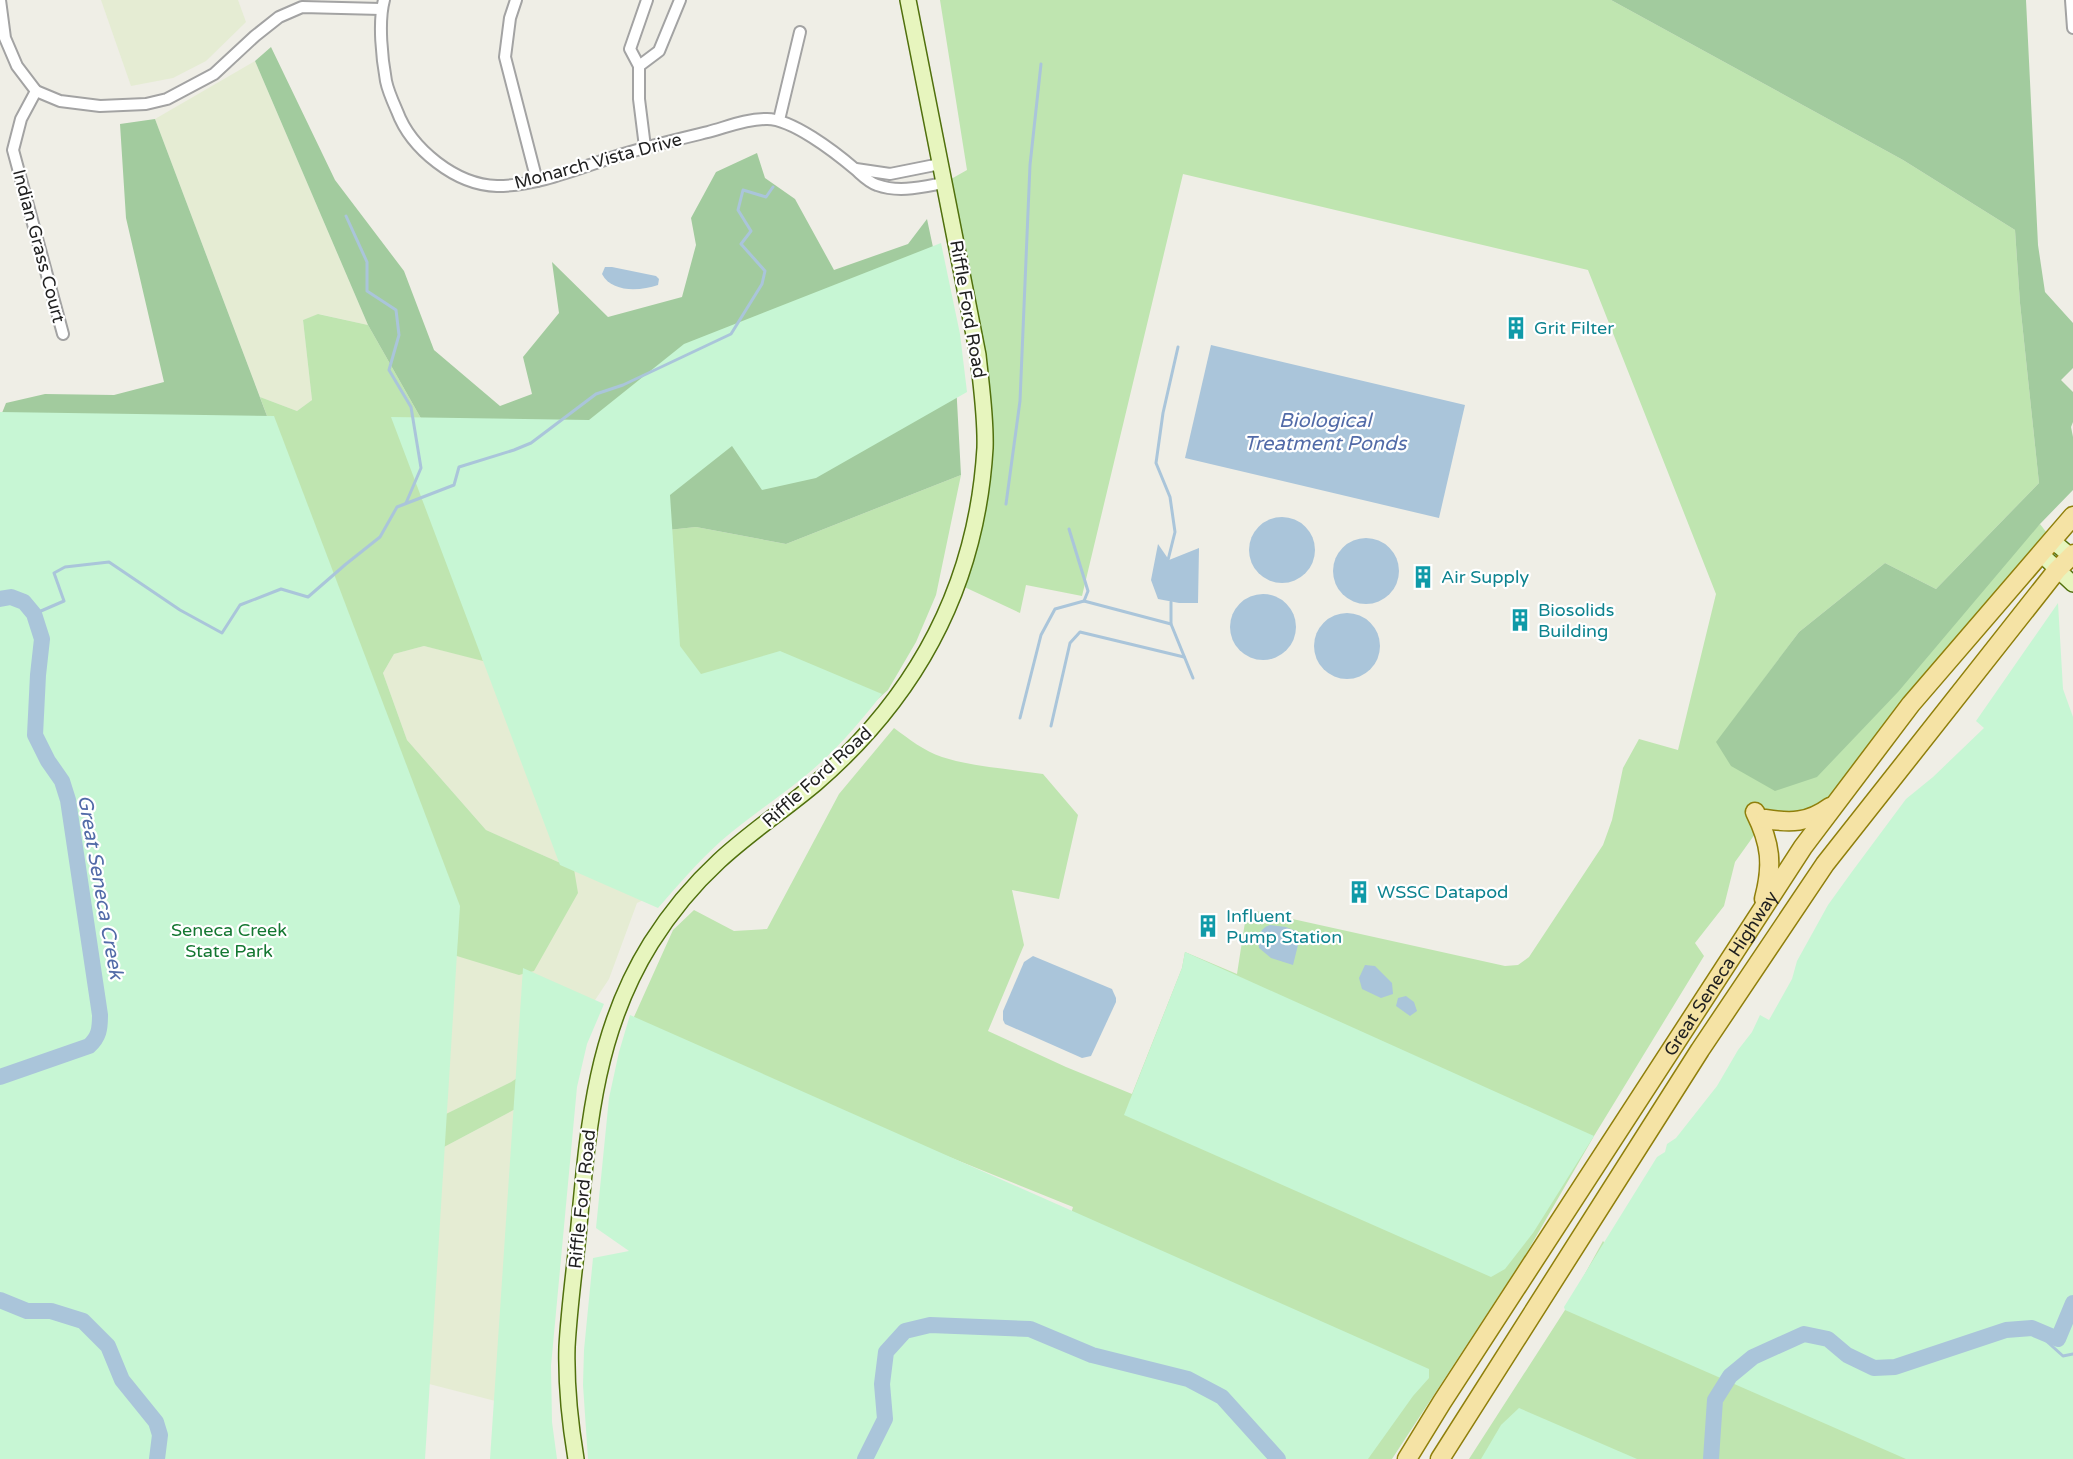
<svg xmlns="http://www.w3.org/2000/svg" width="2073" height="1459" font-family="'Varela Round',sans-serif">
<style>
.farmland{fill:#e5ecd3}
.grass{fill:#bfe5b0}
.forest{fill:#a2cb9e}
.park{fill:#c7f6d4}
.water{fill:#aac5da}
.lines{fill:none;stroke-linecap:round;stroke-linejoin:round}
.stream{stroke:#aac5da;stroke-width:3}
.river{stroke:#aac5da;stroke-width:16}
.street-casing{stroke:#a3a3a3;stroke-width:14}
.secondary-casing{stroke:#50700d;stroke-width:18}
.primary-casing{stroke:#8f7f0b;stroke-width:21}
.street{stroke:#fff;stroke-width:10}
.secondary{stroke:#e7f5be;stroke-width:15}
.primary{stroke:#f5e3a5;stroke-width:18}
.labels{text-anchor:middle;stroke-width:4.5;stroke-linejoin:round;paint-order:stroke}
.street-label{font-size:18px;fill:#1f1f1f;stroke:#fff}
.culture-label{font-size:18px;fill:#0d838f;stroke:#fff;text-anchor:start}
.park-label{font-size:18px;fill:#147731;stroke:#fff}
.water-label{font-size:20px;font-style:italic;fill:#526ba8;stroke:#fff}
</style>
<rect width="100%" height="100%" fill="#efeee6"/>
<!-- farmland -->
<g class="farmland">
<path d="M 101,0 L 238,0 L 246,22 L 206,61 L 173,78 L 131,86 Z"/>
<path d="M 255,61 L 368,325 L 319,314 L 303,320 L 312,400 L 297,411 L 260,397 L 155,119 Z"/>
<path d="M 424,646 L 483,660 L 667,889 L 637,903 L 609,979 L 564,1047 L 511,1082 L 397,1138 L 291,882 L 574,869 L 486,830 L 407,740 L 383,673 L 394,654 Z"/>
<path d="M 523,1105 L 538,1412 L 277,1345 L 267,1241 Z"/>
</g>
<!-- grass -->
<g class="grass">
<path d="M 940,0 L 1611,0 L 1903,160 L 2015,230 L 2020,303 L 2039,483 L 1936,589 L 1885,563 L 1799,632 L 1717,742 L 2017,547 L 2040,524 L 2053,541 L 1836,803 L 1765,820 L 1735,862 L 1724,906 L 1695,943 L 1704,956 L 1594,1136 L 1526,1254 L 1392,1459 L 1336,1459 L 1042,1310 L 1073,1207 L 629,1028 L 673,930 L 694,910 L 734,931 L 767,929 L 839,794 L 894,728 C 909,739 924,751 942,757 C 973,767 1011,769 1043,774 L 1078,815 L 1059,899 L 1012,890 L 1024,945 L 988,1031 L 1066,1067 L 1132,1094 L 1182,968 L 1185,952 L 1237,974 L 1247,909 L 1505,966 L 1518,965 L 1529,957 L 1603,845 L 1612,820 L 1623,768 L 1639,739 L 1678,750 L 1716,594 L 1588,270 L 1183,174 L 1082,596 L 1026,585 L 1020,613 L 958,584 L 985,446 L 944,183 L 967,170 Z"/>
<path d="M 318,314 L 368,325 L 431,436 L 483,661 L 424,646 L 394,654 L 383,673 L 407,740 L 486,830 L 574,869 L 578,893 L 534,971 L 519,975 L 447,953 L 0,441 L 267,416 L 260,397 L 297,411 L 312,400 L 303,320 Z"/>
<path d="M 961,475 L 936,595 L 916,642 L 888,690 L 798,770 L 592,605 L 612,536 L 696,527 L 786,544 Z"/>
<path d="M 564,1047 L 523,1105 L 267,1241 L 397,1138 L 511,1082 Z"/>
<path d="M 1603,1241 L 1644,1295 L 2005,1459 L 1469,1459 L 1565,1310 Z"/>
</g>
<!-- forest -->
<g class="forest">
<path d="M 1611,0 L 2026,0 L 2038,245 L 2045,292 L 2073,323 L 2073,368 L 2061,380 L 2073,392 L 2073,422 L 2071,427 L 2073,437 L 2073,490 L 2040,524 L 1898,692 L 1817,777 L 1775,791 L 1731,766 L 1716,742 L 1799,632 L 1885,563 L 1936,589 L 2039,483 L 2020,303 L 2015,230 L 1903,160 Z"/>
<path d="M 271,47 L 335,180 L 404,271 L 434,350 L 500,406 L 532,394 L 523,357 L 559,313 L 552,262 L 608,317 L 682,297 L 696,245 L 691,218 L 716,172 L 757,153 L 765,178 L 795,199 L 834,270 L 908,244 L 927,219 L 954,346 L 961,475 L 786,544 L 696,527 L 612,536 L 431,436 L 368,325 L 255,61 Z"/>
<path d="M 155,119 L 267,416 L 0,418 L 6,403 L 45,394 L 114,395 L 164,382 L 126,218 L 120,124 Z"/>
</g>
<!-- park -->
<g class="park">
<path d="M 941,243 L 960,334 L 967,392 L 816,478 L 762,490 L 732,446 L 670,495 L 680,646 L 701,674 L 780,651 L 882,694 C 858,725 832,755 800,780 C 774,801 746,819 721,841 C 698,862 678,885 658,908 L 560,865 L 391,417 L 589,420 L 684,344 Z"/>
<path d="M 0,412 L 274,416 L 460,906 L 425,1459 L 0,1459 Z"/>
<path d="M 2058,603 L 2063,689 L 2073,717 L 2073,1459 L 1906,1459 L 1565,1310 L 1564,1307 L 1657,1157 L 1665,1152 L 1667,1144 L 1676,1138 L 1717,1086 L 1738,1050 L 1752,1032 L 1760,1015 L 1769,1020 L 1792,979 L 1797,961 L 1828,905 L 1851,873 L 1906,799 L 1933,777 L 1984,728 L 1976,721 Z"/>
<path d="M 1185,952 L 1594,1136 L 1533,1233 L 1505,1269 L 1491,1277 L 1124,1115 L 1182,968 Z"/>
<path d="M 523,968 L 604,1004 L 587,1044 L 577,1087 L 551,1366 L 552,1422 L 557,1459 L 490,1459 Z"/>
<path d="M 630,1015 L 1429,1369 L 1429,1378 L 1413,1396 L 1368,1459 L 588,1459 L 583,1385 L 584,1350 L 593,1258 L 629,1251 L 596,1228 L 609,1098 L 619,1052 Z"/>
<path d="M 1519,1408 L 1637,1459 L 1481,1459 L 1501,1425 Z"/>
</g>
<!-- water -->
<g class="water">
<path d="M 605,267 L 612,267 L 656,276 L 659,279 L 658,285 C 640,291 612,293 602,274 Z"/>
<path d="M 1211,345 L 1465,405 L 1439,518 L 1185,458 Z"/>
<circle cx="1282" cy="550" r="33"/>
<circle cx="1366" cy="571" r="33"/>
<path d="M 1158,544 L 1169,560 L 1199,548 L 1198,603 L 1179,603 L 1158,599 L 1151,580 Z"/>
<circle cx="1263" cy="627" r="33"/>
<circle cx="1347" cy="646" r="33"/>
<path d="M 1270,925 L 1286,927 L 1301,933 L 1293,965 L 1271,958 L 1259,948 C 1258,938 1259,928 1270,925 Z"/>
<path d="M 1033,956 L 1112,989 L 1116,998 L 1116,1002 L 1091,1056 L 1082,1058 L 1005,1024 L 1003,1020 L 1003,1011 L 1024,962 Z"/>
<path d="M 1365,965 L 1375,966 L 1392,983 L 1393,994 L 1381,998 L 1362,989 L 1359,978 Z"/>
<path d="M 1406,996 L 1414,1002 L 1417,1011 L 1410,1016 L 1396,1006 L 1398,998 Z"/>
</g>
<g class="lines">
<!-- stream -->
<g class="stream">
<path d="M 346,216 L 367,262 L 367,291 L 396,310 L 399,335 L 389,370 L 411,407 L 421,468 L 406,503"/>
<path d="M 1006,504 L 1020,401 L 1030,165 L 1041,64"/>
<path d="M 1069,529 L 1088,591 L 1084,601"/>
<path d="M 1168,560 L 1175,532 L 1170,497 L 1156,463 L 1163,413 L 1178,347"/>
<path d="M 1171,602 L 1171,624 L 1193,678"/>
<path d="M 34,614 L 64,601 L 54,573 L 65,567 L 109,562 L 180,610 L 222,633 L 240,605 L 281,589 L 308,597 L 346,564 L 380,537 L 397,507 L 454,485 L 459,467 L 514,450 L 531,443 L 596,394 L 623,385 L 731,334 L 762,284 L 765,271 L 741,244 L 751,231 L 738,210 L 743,190 L 766,197 L 773,187"/>
<path d="M 1020,718 L 1041,635 L 1055,609 L 1084,601 L 1171,624"/>
<path d="M 1051,726 L 1070,643 L 1080,632 L 1184,657"/>
<path d="M 2032,1328 L 2063,1356 L 2073,1354"/>
</g>
<!-- river -->
<g class="river">
<path d="M 0,599 L 11,597 L 24,602 L 34,614 L 42,639 L 38,675 L 35,735 L 48,761 L 62,781 L 68,800 L 100,1015 C 100,1029 99,1037 89,1046 L 0,1077"/>
<path d="M 0,1300 L 27,1311 L 51,1311 L 83,1321 L 108,1346 L 122,1380 L 156,1422 L 160,1435 L 157,1459"/>
<path d="M 865,1459 L 885,1419 L 882,1384 L 886,1352 L 905,1331 L 930,1325 L 1030,1329 L 1092,1355 L 1188,1379 L 1222,1397 L 1278,1459"/>
<path d="M 1711,1459 L 1715,1400 L 1730,1376 L 1753,1357 L 1804,1334 L 1828,1339 L 1847,1355 L 1874,1368 L 1895,1367 L 2006,1330 L 2032,1328 L 2058,1339 L 2073,1303"/>
</g>
<!-- street casing -->
<g class="street-casing">
<g id="street">
<path d="M 0,0 L 5,38 L 17,66 L 36,91 L 60,101 L 100,106 L 146,104 L 167,99 L 214,74 L 255,36 L 279,17 L 302,7 L 381,9"/>
<path d="M 384,0 C 378,22 382,59 386,81 C 388,91 393,102 397,111 C 411,149 456,185 497,186 C 539,186 581,167 620,155 C 649,146 679,139 708,132 C 727,127 746,119 766,119 C 791,118 835,152 855,169 C 862,175 868,182 877,185 C 899,193 922,187 944,183"/>
<path d="M 516,0 L 510,18 L 505,57 L 537,181"/>
<path d="M 2071,0 L 2073,28"/>
<path d="M 639,66 L 659,51 L 680,0"/>
<path d="M 36,91 L 21,119 L 13,150 L 63,334"/>
<path d="M 779,120 L 800,32"/>
<path d="M 645,147 L 639,99 L 639,66 L 630,49 L 647,0"/>
<path d="M 856,169 L 890,174 L 940,164"/>
</g>
</g>
<!-- secondary casing -->
<g class="secondary-casing">
<g id="secondary">
<path d="M 2053,541 L 2073,558"/>
<path d="M 2041,554 L 2073,584"/>
<path d="M 576,1459 C 570,1423 566,1384 567,1347 C 569,1310 574,1273 578,1236 C 588,1131 594,1034 651,943 C 670,913 693,885 719,861 C 749,833 784,810 816,783 C 918,695 977,583 985,448 C 986,417 981,385 978,355 L 908,0"/>
</g>
</g>
<!-- primary casing -->
<g class="primary-casing">
<g id="primary">
<path d="M 1755,812 C 1771,844 1773,865 1764,899"/>
<path d="M 1765,819 C 1791,823 1808,823 1830,807"/>
<path id="s1" d="M 1407,1459 L 1442,1402 L 1803,847 L 1911,704 L 2073,516"/>
<path d="M 1440,1459 L 1700,1050 L 1825,864 L 2057,570 L 2073,554"/>
</g>
</g>
<!-- street -->
<use href="#street" class="street"/>
<!-- secondary -->
<use href="#secondary" class="secondary"/>
<!-- primary -->
<use href="#primary" class="primary"/>
</g>
<!-- icons -->
<defs>
<g id="building-bare" transform="scale(1.8)"><path d="M-4-6H4V6H1V3H-1V6H-4ZM-2.5-4.3h1.7v1.8h-1.7ZM.8-4.3h1.7v1.8H.8ZM-2.5-1h1.7V.8h-1.7ZM.8-1h1.7V.8H.8Z" fill="#0f9aa8" stroke="#fff" stroke-width="2.5" paint-order="stroke"/></g>
</defs>
<g fill-rule="evenodd">
<use href="#building-bare" x="1516" y="328"/>
<use href="#building-bare" x="1423" y="577"/>
<use href="#building-bare" x="1520" y="620"/>
<use href="#building-bare" x="1359" y="892"/>
<use href="#building-bare" x="1208" y="926"/>
</g>
<g class="labels">
<!-- street labels -->
<g class="street-label">
<text transform="translate(598 161) rotate(-15)" y="6">Monarch Vista Drive</text>
<text transform="translate(39 246) rotate(75)" y="6">Indian Grass Court</text>
<text transform="translate(968 309) rotate(80)" y="6">Riffle Ford Road</text>
<text transform="translate(817 777) rotate(-42)" y="6">Riffle Ford Road</text>
<text dy="6" stroke="none"><textPath href="#s1" startOffset="578">Great Seneca Highway</textPath></text>
<text transform="translate(582 1199) rotate(-84)" y="6">Riffle Ford Road</text>
</g>
<!-- culture labels -->
<g class="culture-label">
<text x="1534" y="334">Grit Filter</text>
<text x="1441" y="583">Air Supply</text>
<text x="1538" y="616">Biosolids<tspan x="1538" dy="21">Building</tspan></text>
<text x="1377" y="898">WSSC Datapod</text>
<text x="1226" y="922">Influent<tspan x="1226" dy="21">Pump Station</tspan></text>
</g>
<!-- park labels -->
<g class="park-label">
<text x="229" y="936">Seneca Creek<tspan x="229" dy="21">State Park</tspan></text>
</g>
<!-- water labels -->
<g class="water-label">
<text x="1325" y="427">Biological<tspan x="1325" dy="23">Treatment Ponds</tspan></text>
<text transform="translate(101 887) rotate(80)" y="7">Great Seneca Creek</text>
</g>
</g>
</svg>
